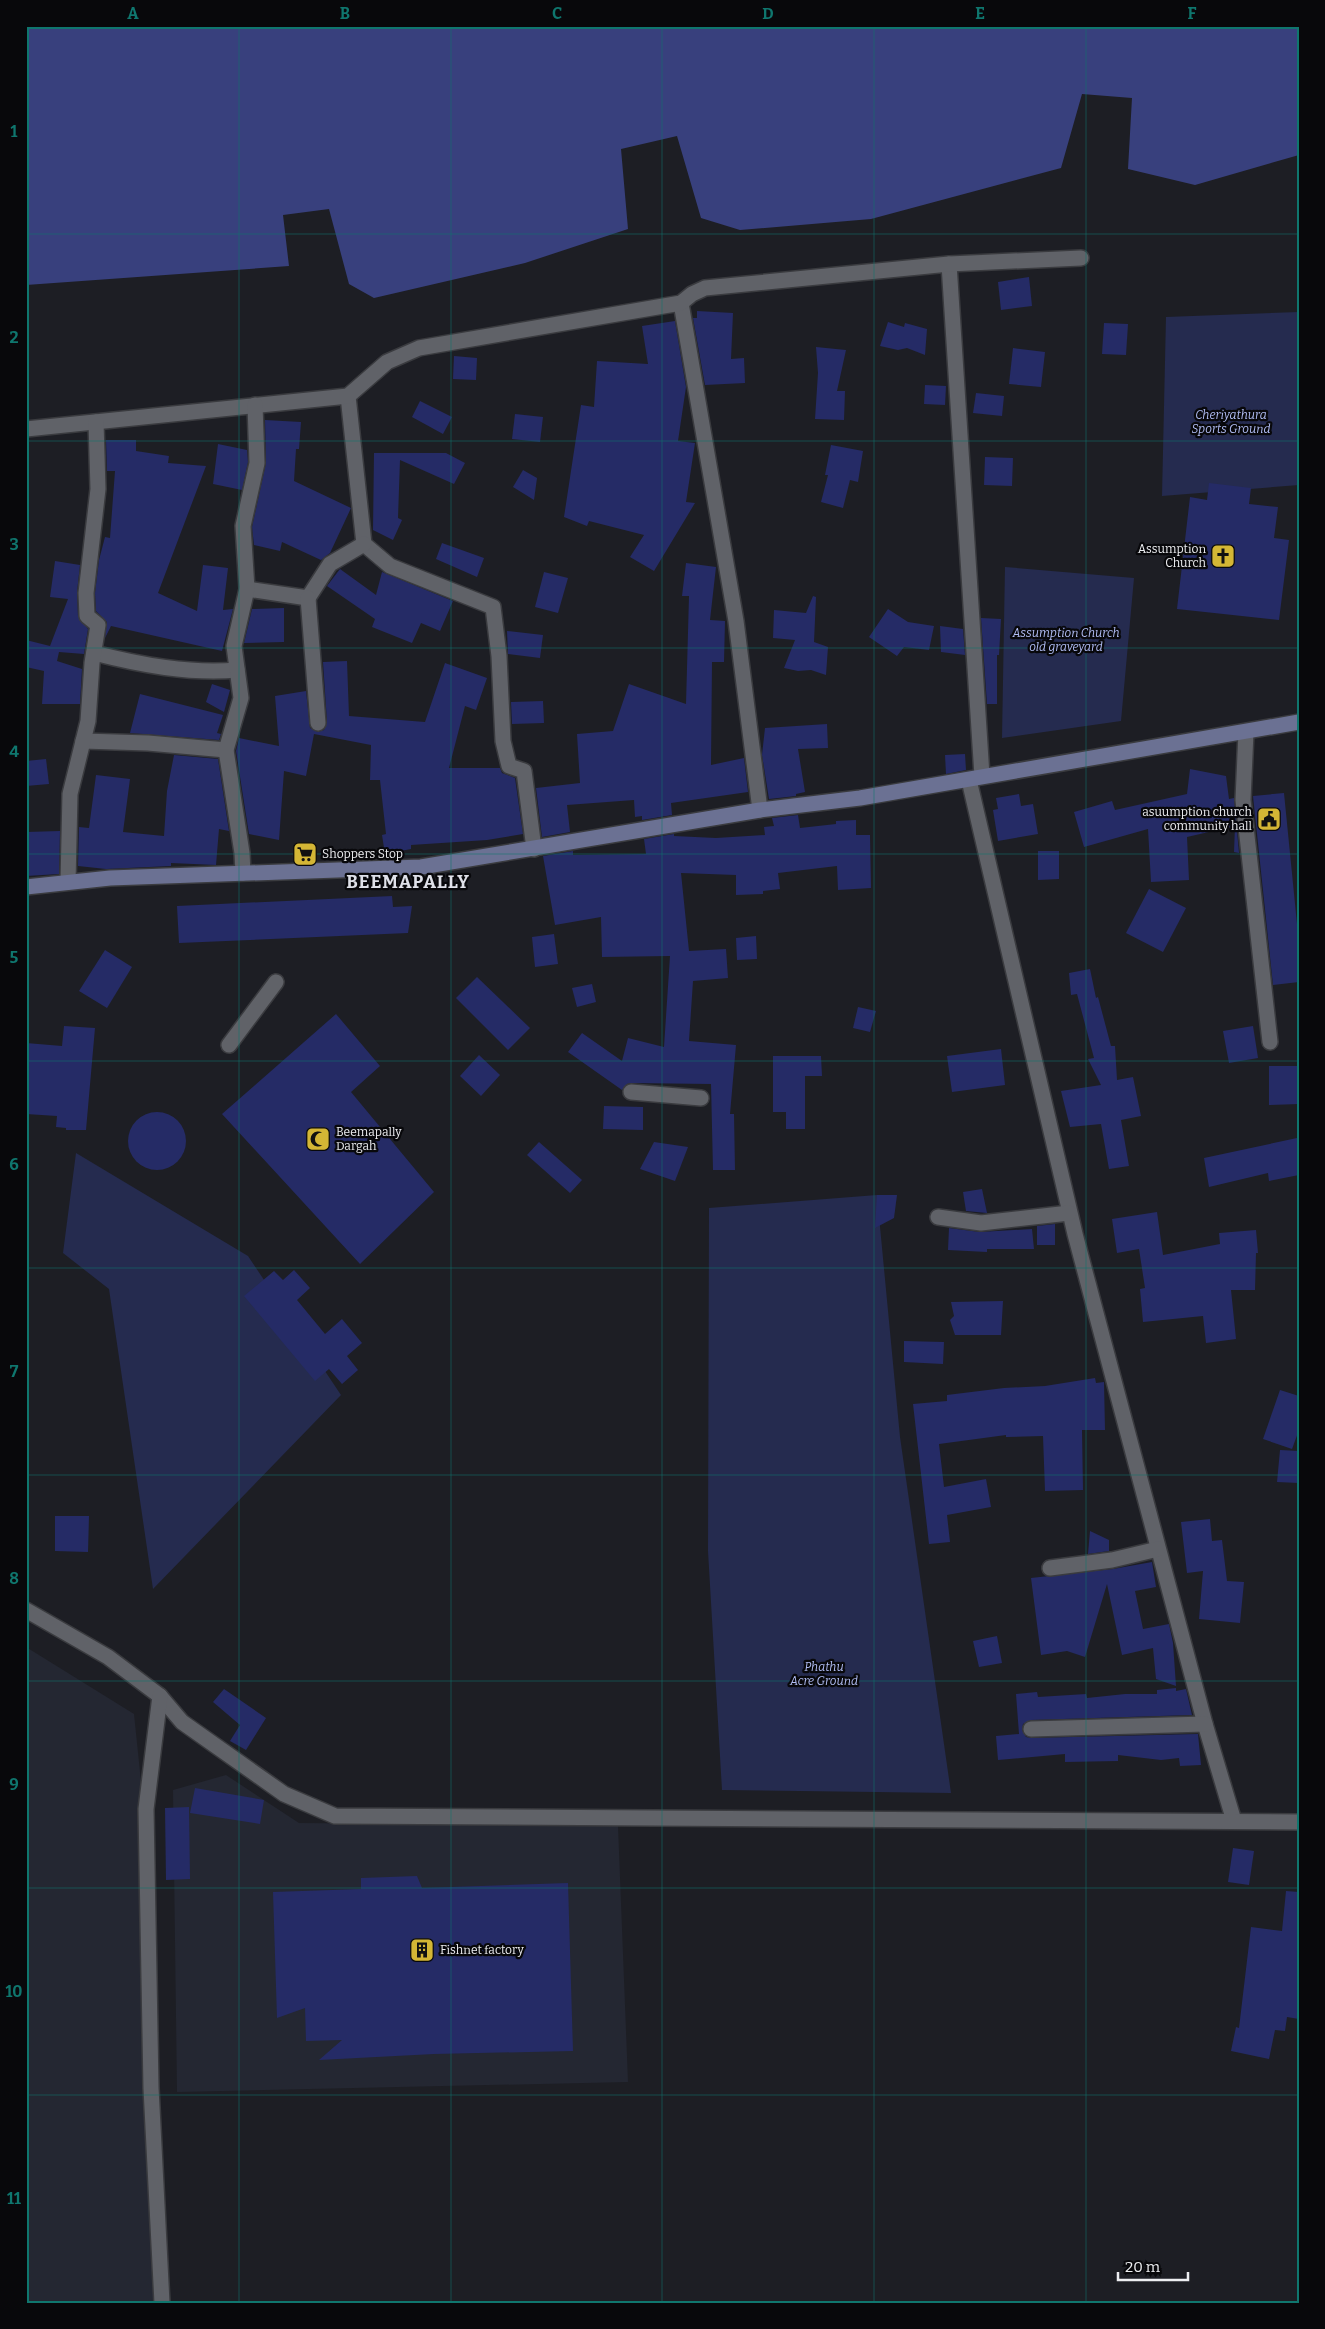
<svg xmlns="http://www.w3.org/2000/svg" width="1325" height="2329" font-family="Bitter,serif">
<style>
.built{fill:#242732}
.green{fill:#252b4f}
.water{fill:#38407d}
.building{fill:#252b66}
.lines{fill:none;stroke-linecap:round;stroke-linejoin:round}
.minor-casing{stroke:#3a3b3f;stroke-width:18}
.secondary-casing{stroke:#3a3b3f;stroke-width:18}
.minor{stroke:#606268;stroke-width:15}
.secondary{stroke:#6b7193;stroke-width:15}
.grid{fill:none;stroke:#0f766e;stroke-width:1;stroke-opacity:0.55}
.labels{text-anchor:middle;stroke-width:4.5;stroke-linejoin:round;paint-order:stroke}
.park-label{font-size:12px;font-style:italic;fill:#b1bdf4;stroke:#08080b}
.poi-label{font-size:12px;fill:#edeef1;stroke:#08080b;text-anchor:start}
.district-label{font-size:18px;font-weight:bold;letter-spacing:1px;fill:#dfe1e9;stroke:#08080b}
.neatline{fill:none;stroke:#0f766e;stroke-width:2}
.grid-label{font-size:16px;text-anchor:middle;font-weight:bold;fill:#0f766e}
</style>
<rect width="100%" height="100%" fill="#1d1e24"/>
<!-- built -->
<g class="built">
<path d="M 26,1647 L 134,1714 L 147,1839 L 158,2303 L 26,2303 Z"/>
<path d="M 226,1775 L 299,1823 L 618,1826 L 628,2082 L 177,2092 L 173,1790 Z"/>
</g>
<!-- green -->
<g class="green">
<path d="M 1299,312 L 1299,485 L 1162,496 L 1166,317 Z"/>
<path d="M 1005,567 L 1134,578 L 1121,721 L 1002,738 Z"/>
<path d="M 76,1153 L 248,1256 L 341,1395 L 153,1589 L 109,1289 L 63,1253 Z"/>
<path d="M 877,1195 L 900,1437 L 951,1793 L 722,1790 L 708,1551 L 709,1208 Z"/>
</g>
<!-- water -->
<path class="water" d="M 26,26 L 1299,26 L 1299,155 L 1195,185 L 1128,169 L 1132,98 L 1082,94 L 1061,168 L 871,219 L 740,230 L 701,218 L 677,136 L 621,149 L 628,229 L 525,263 L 374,298 L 349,284 L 329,209 L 283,215 L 289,266 L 26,285 Z"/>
<!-- building -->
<g class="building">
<path d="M 1029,277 L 1032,306 L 1001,310 L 998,282 Z"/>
<path d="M 697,311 L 733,313 L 731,359 L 744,358 L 745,383 L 705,385 L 693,318 L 697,318 Z"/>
<path d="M 675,321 L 686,387 L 678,441 L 695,443 L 686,502 L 695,503 L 654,571 L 630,557 L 644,535 L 589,521 L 587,526 L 564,517 L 581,405 L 594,407 L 597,361 L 648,364 L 642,326 Z"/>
<path d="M 888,322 L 904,327 L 905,323 L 927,329 L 925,355 L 907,348 L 898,350 L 880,346 Z"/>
<path d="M 1104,323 L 1128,324 L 1126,355 L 1102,354 Z"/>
<path d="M 816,347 L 846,350 L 837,391 L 845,391 L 844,420 L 815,419 L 818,373 Z"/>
<path d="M 1013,348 L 1045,352 L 1041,387 L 1009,384 Z"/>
<path d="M 454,356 L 477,358 L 476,380 L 453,379 Z"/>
<path d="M 925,385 L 946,386 L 945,405 L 924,404 Z"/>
<path d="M 976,393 L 1004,396 L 1002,416 L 973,413 Z"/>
<path d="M 420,401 L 452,417 L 443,434 L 412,417 Z"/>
<path d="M 515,414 L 543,417 L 540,442 L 512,439 Z"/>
<path d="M 265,420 L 301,422 L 299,449 L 296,449 L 294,481 L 351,508 L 330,553 L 321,560 L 282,542 L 280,551 L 254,545 L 252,527 L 266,463 Z"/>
<path d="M 106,440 L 136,440 L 136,451 L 169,456 L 168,463 L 206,466 L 158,593 L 197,611 L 203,565 L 228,568 L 223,610 L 233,609 L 222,651 L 111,626 L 105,638 L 107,622 L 96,611 L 95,593 L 99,560 L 105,537 L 110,538 L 115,471 L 107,471 Z"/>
<path d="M 218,444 L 247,450 L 248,462 L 242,490 L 213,484 Z"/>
<path d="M 831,445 L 863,451 L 858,482 L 850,480 L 843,508 L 821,502 L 828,475 L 825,475 Z"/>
<path d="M 374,453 L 446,453 L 465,463 L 454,484 L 400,460 L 398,518 L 402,520 L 393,540 L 373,530 Z"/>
<path d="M 985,457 L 1013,458 L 1012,486 L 984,485 Z"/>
<path d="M 523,470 L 537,478 L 534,500 L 513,487 Z"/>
<path d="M 1209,483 L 1251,488 L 1249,504 L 1278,507 L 1274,538 L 1289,540 L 1279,620 L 1177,609 L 1190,497 L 1207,500 Z"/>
<path d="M 442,543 L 484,558 L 477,577 L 436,559 Z"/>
<path d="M 55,561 L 80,565 L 77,592 L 78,616 L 88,629 L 84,654 L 59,652 L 57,661 L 82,669 L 80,704 L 42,704 L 44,671 L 26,667 L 26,640 L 50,646 L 68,599 L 50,597 Z"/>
<path d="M 686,563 L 716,567 L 710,620 L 725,621 L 724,662 L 712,662 L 711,765 L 744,758 L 748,792 L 671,803 L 672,815 L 642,820 L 642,816 L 635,817 L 634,800 L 567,805 L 570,832 L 542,837 L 536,788 L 580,783 L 577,734 L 613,731 L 629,684 L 686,704 L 689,596 L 682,596 Z"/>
<path d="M 340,569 L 376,595 L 382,572 L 453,601 L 440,631 L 421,623 L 412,643 L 372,627 L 375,619 L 327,586 Z"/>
<path d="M 544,572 L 568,578 L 558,613 L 535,607 Z"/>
<path d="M 813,596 L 816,597 L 814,642 L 828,647 L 826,675 L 811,670 L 798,671 L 784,668 L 795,640 L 773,638 L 774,610 L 806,613 Z"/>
<path d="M 284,608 L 284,642 L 244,643 L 252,609 Z"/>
<path d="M 888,609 L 908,622 L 934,626 L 929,650 L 904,647 L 897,656 L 869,637 Z"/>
<path d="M 981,618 L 1001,619 L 999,655 L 997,655 L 997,704 L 987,704 Z"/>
<path d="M 940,626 L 963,629 L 965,655 L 941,652 Z"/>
<path d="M 507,631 L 543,635 L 540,658 L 508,654 Z"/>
<path d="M 347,661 L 349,716 L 425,722 L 445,663 L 487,678 L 476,710 L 465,706 L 449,768 L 500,768 L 502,773 L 515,778 L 523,834 L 487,840 L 411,845 L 411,849 L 385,854 L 382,835 L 386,834 L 380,780 L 370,780 L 371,745 L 314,734 L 306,776 L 284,771 L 279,840 L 249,834 L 236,751 L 239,738 L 279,746 L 275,696 L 306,691 L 310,728 L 318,732 L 324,730 L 327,722 L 323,662 Z"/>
<path d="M 212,684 L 230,690 L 224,712 L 206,702 Z"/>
<path d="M 140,694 L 223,715 L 217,733 L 221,734 L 219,740 L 130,733 Z"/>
<path d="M 543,701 L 544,723 L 512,724 L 511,702 Z"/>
<path d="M 827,724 L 828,748 L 798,749 L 805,792 L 796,794 L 796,796 L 769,799 L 762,755 L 765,728 Z"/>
<path d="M 965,754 L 966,770 L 946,774 L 945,755 Z"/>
<path d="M 174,755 L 218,759 L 229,831 L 219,829 L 216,865 L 171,863 L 171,866 L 106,869 L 78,866 L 79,827 L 89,828 L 96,775 L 130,779 L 123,832 L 164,836 L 167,791 Z"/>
<path d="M 46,759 L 49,784 L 26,786 L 26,761 Z"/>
<path d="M 1190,769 L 1226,776 L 1229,799 L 1234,798 L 1239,853 L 1234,852 L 1235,826 L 1187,837 L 1189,880 L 1151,882 L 1148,829 L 1084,847 L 1074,812 L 1112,801 L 1115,810 L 1187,794 Z"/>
<path d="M 1284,793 L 1299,944 L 1299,982 L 1273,985 L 1253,796 Z"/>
<path d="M 1019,794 L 1021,806 L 1033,804 L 1038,834 L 998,841 L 993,810 L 998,809 L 996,798 Z"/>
<path d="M 798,815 L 800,828 L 836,824 L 836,821 L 856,820 L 856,835 L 870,835 L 871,888 L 838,890 L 837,866 L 778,873 L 780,889 L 763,891 L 763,894 L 736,895 L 736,875 L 681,873 L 689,951 L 726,949 L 728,978 L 693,981 L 689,1041 L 736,1045 L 730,1114 L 734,1114 L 735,1170 L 713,1170 L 711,1084 L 631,1083 L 627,1084 L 622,1090 L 568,1052 L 582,1033 L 622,1061 L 628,1038 L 664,1047 L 670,956 L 602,957 L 601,917 L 555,925 L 543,856 L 573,851 L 573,855 L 646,854 L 644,839 L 674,834 L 674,836 L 716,838 L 765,835 L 764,827 L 774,826 L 772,818 Z"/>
<path d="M 60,831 L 59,874 L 26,876 L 26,832 Z"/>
<path d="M 1038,851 L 1059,851 L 1059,879 L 1038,880 Z"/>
<path d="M 1149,889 L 1186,908 L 1163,952 L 1126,933 Z"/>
<path d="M 392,896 L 393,907 L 412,906 L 408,933 L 179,943 L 177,906 Z"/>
<path d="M 554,934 L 558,964 L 535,967 L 532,937 Z"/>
<path d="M 756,936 L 757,959 L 737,960 L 736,938 Z"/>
<path d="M 105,950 L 132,967 L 107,1008 L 79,991 Z"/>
<path d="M 1090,969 L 1096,998 L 1098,997 L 1111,1046 L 1115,1046 L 1117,1080 L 1133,1077 L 1141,1116 L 1121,1120 L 1129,1166 L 1109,1169 L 1101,1124 L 1070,1127 L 1061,1091 L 1101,1085 L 1088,1059 L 1094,1058 L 1077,994 L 1071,995 L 1069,973 Z"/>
<path d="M 477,977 L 530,1028 L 508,1050 L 456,998 Z"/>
<path d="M 592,984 L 596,1002 L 577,1007 L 572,988 Z"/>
<path d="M 858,1007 L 876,1011 L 870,1032 L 853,1028 Z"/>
<path d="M 336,1014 L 380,1066 L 351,1092 L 434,1192 L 360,1264 L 222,1114 Z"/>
<path d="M 64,1026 L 95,1028 L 86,1130 L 66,1130 L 66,1128 L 56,1127 L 57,1116 L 26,1114 L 26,1043 L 62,1046 Z"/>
<path d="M 1253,1026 L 1258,1058 L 1229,1063 L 1223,1031 Z"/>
<path d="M 1001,1049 L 1005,1085 L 952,1092 L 947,1056 Z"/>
<path d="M 479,1055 L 500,1075 L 481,1096 L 460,1076 Z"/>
<path d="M 773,1056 L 821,1056 L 822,1076 L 805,1076 L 805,1129 L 786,1129 L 786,1112 L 773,1112 Z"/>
<path d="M 1269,1066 L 1298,1066 L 1299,1104 L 1269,1105 Z"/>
<path d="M 604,1106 L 643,1107 L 643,1130 L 603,1129 Z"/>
<circle cx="157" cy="1141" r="29"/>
<path d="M 1297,1138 L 1299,1175 L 1269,1181 L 1268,1173 L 1209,1187 L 1204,1158 Z"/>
<path d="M 539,1142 L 582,1180 L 570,1193 L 527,1155 Z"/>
<path d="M 654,1142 L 688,1147 L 675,1181 L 640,1169 Z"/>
<path d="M 982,1189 L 987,1213 L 966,1211 L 963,1192 Z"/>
<path d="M 877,1195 L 897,1195 L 894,1218 L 875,1228 Z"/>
<path d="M 1157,1212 L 1163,1255 L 1220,1244 L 1219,1233 L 1256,1230 L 1258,1253 L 1256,1253 L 1255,1290 L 1231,1290 L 1236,1339 L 1206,1343 L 1203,1316 L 1143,1322 L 1140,1289 L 1145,1288 L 1139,1249 L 1117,1253 L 1112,1219 Z"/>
<path d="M 1055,1224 L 1055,1245 L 1037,1245 L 1037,1226 Z"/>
<path d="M 949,1228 L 980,1232 L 1032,1229 L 1034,1249 L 987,1249 L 987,1252 L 948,1250 Z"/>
<path d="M 294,1270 L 310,1288 L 297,1300 L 325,1334 L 342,1319 L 362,1343 L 347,1356 L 358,1370 L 342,1384 L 329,1369 L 315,1381 L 244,1296 L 274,1271 L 283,1280 Z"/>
<path d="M 1003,1301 L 1001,1335 L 955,1335 L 950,1320 L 954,1316 L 951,1302 Z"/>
<path d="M 904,1341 L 944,1342 L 943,1364 L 904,1362 Z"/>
<path d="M 1095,1378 L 1096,1383 L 1104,1382 L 1105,1430 L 1082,1430 L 1083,1490 L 1045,1491 L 1043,1436 L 1006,1437 L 1006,1435 L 939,1444 L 944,1487 L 986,1479 L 991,1507 L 947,1515 L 950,1542 L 929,1544 L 913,1404 L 947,1401 L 947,1395 L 1004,1388 L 1045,1386 Z"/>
<path d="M 1280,1390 L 1299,1396 L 1299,1430 L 1292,1449 L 1263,1439 Z"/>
<path d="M 1280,1450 L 1299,1451 L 1299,1483 L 1277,1482 Z"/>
<path d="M 55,1516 L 89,1516 L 88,1552 L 55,1551 Z"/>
<path d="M 1210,1519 L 1212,1541 L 1222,1540 L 1227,1581 L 1244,1582 L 1240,1623 L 1199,1619 L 1203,1571 L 1187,1573 L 1181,1522 Z"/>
<path d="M 1090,1531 L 1109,1540 L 1109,1551 L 1088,1554 Z"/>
<path d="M 1152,1562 L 1156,1587 L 1135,1591 L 1143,1629 L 1169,1624 L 1173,1643 L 1176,1686 L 1156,1679 L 1153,1648 L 1122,1655 L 1107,1584 L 1085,1657 L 1067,1651 L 1041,1655 L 1031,1578 L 1113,1569 Z"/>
<path d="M 997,1636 L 1002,1663 L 979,1667 L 973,1641 Z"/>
<path d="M 1176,1688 L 1176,1691 L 1186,1689 L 1192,1715 L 1031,1720 L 1023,1724 L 1022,1730 L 1026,1737 L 1031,1738 L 1198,1734 L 1201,1765 L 1180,1766 L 1179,1758 L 1161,1760 L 1118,1755 L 1118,1761 L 1065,1762 L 1065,1754 L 998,1760 L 996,1736 L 1019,1734 L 1016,1694 L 1037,1692 L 1038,1697 L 1086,1694 L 1087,1698 L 1125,1694 L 1157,1694 L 1157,1690 Z"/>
<path d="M 224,1689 L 266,1718 L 246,1750 L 230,1741 L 240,1725 L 213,1702 Z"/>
<path d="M 195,1788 L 264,1800 L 260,1824 L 190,1813 Z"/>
<path d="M 189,1807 L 190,1879 L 166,1880 L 165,1808 Z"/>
<path d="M 1233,1848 L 1254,1851 L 1249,1885 L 1228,1882 Z"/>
<path d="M 417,1876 L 422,1888 L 568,1883 L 573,2051 L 434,2054 L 319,2060 L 342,2040 L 306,2041 L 305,2008 L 277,2018 L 273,1892 L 361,1889 L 361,1878 Z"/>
<path d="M 1286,1891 L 1299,1892 L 1299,2019 L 1287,2017 L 1285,2031 L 1275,2030 L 1269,2059 L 1231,2051 L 1236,2027 L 1239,2028 L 1251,1927 L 1282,1931 Z"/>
</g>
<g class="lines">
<!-- minor casing -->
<g class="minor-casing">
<g id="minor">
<path d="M 949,264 L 982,776"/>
<path d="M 681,303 L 736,621 L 760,810"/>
<path d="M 348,396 L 364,544 L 390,566 L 493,607 L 499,656 L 503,741 L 509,766 L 524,771 L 534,849"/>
<path d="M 26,429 L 348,396 L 387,362 L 419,348 L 681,303 L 692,294 L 705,288 L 949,264 L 1081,258"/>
<path d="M 247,589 L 308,598 L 330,564 L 364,544"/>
<path d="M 308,598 L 318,723"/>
<path d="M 94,653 C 141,665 189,674 237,670"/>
<path d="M 1246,732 L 1243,800 L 1270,1042"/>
<path d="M 83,741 L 148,743 L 226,750"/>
<path d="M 969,780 L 1075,1234 L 1205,1724 L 1234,1821"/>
<path d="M 243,873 L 242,853 L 226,750 L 241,698 L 234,646 L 247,589 L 243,526 L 257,463 L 255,405"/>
<path d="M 68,882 L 70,794 L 88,721 L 92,663 L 98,625 L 87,616 L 86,593 L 98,489 L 96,422"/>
<path d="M 229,1045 L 276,982"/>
<path d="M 631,1092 L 701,1098"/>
<path d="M 938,1217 L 981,1223 L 1069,1213"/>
<path d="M 1050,1568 L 1112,1560 L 1158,1549"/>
<path d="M 26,1610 L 108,1657 L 160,1696 L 182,1722 L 284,1794 L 335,1816 L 1299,1822"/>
<path d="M 160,1696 L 146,1809 L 151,2088 L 162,2303"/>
<path d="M 1031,1729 L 1205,1724"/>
</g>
</g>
<!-- secondary casing -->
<g class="secondary-casing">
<path id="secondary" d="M 26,887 L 110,878 L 421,867 L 760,810 L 860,798 L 1299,722"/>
</g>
<!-- minor -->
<use href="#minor" class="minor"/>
<!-- secondary -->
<use href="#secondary" class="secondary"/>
</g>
<!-- grid -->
<path class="grid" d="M 239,26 L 239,2303M 451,26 L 451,2303M 662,26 L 662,2303M 874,26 L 874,2303M 1086,26 L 1086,2303M 26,234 L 1299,234M 26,441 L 1299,441M 26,648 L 1299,648M 26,854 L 1299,854M 26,1061 L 1299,1061M 26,1268 L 1299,1268M 26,1475 L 1299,1475M 26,1681 L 1299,1681M 26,1888 L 1299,1888M 26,2095 L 1299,2095"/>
<!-- icons -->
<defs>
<g id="church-square" transform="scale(1.25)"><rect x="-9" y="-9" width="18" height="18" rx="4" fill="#d4b635" stroke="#08080b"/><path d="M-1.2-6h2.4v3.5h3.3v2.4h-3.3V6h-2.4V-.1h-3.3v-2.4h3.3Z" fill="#111"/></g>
<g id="civic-square" transform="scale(1.25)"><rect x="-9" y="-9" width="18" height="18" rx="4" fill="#d4b635" stroke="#08080b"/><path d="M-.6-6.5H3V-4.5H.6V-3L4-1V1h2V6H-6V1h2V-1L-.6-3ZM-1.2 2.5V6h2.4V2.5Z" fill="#111"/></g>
<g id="supermarket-square" transform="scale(1.25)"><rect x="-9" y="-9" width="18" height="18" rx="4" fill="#d4b635" stroke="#08080b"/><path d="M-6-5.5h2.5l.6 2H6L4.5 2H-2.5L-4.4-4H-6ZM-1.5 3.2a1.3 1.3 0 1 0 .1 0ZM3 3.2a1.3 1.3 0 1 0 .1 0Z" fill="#111"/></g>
<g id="mosque-square" transform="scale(1.25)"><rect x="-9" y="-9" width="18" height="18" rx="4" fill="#d4b635" stroke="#08080b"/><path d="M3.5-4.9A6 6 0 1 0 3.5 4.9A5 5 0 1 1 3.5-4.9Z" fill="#111"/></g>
<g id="building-square" transform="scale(1.25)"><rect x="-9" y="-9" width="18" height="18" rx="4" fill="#d4b635" stroke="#08080b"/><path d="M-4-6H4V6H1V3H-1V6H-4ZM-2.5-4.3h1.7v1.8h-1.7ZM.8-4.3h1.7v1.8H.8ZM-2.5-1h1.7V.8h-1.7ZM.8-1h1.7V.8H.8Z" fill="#111"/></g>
</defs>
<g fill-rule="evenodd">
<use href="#church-square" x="1223" y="556"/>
<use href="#civic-square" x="1269" y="819"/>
<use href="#supermarket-square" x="305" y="854"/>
<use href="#mosque-square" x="318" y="1139"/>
<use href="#building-square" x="422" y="1950"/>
</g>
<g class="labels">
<!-- park labels -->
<g class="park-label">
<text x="1231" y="419">Cheriyathura<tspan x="1231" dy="14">Sports Ground</tspan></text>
<text x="1066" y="637">Assumption Church<tspan x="1066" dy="14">old graveyard</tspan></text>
<text x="824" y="1671">Phathu<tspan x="824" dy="14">Acre Ground</tspan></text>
</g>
<!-- poi labels -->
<g class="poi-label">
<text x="1206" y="553" text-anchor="end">Assumption<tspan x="1206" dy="14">Church</tspan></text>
<text x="1252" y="816" text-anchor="end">asuumption church<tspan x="1252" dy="14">community hall</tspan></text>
<text x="322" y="858">Shoppers Stop</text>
<text x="336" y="1136">Beemapally<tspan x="336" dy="14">Dargah</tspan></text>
<text x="440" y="1954">Fishnet factory</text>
</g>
<!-- district labels -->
<g class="district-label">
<text x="408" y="888">BEEMAPALLY</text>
</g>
</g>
<!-- border -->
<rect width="1325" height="2329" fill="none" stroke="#08080b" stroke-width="55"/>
<!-- scale -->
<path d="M1118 2272v8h70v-8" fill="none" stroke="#edeef1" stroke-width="2.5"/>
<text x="1125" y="2272" font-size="15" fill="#edeef1" stroke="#08080b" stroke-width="4" paint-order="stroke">20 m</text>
<rect x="28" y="28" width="1270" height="2274" class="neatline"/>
<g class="grid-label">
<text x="133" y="19">A</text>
<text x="345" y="19">B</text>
<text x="557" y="19">C</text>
<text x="768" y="19">D</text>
<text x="980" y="19">E</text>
<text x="1192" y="19">F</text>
<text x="14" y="137">1</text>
<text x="14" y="343">2</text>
<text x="14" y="550">3</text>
<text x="14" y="757">4</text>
<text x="14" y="963">5</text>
<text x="14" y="1170">6</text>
<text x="14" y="1377">7</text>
<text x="14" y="1584">8</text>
<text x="14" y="1790">9</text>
<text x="14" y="1997">10</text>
<text x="14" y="2204">11</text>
</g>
</svg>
